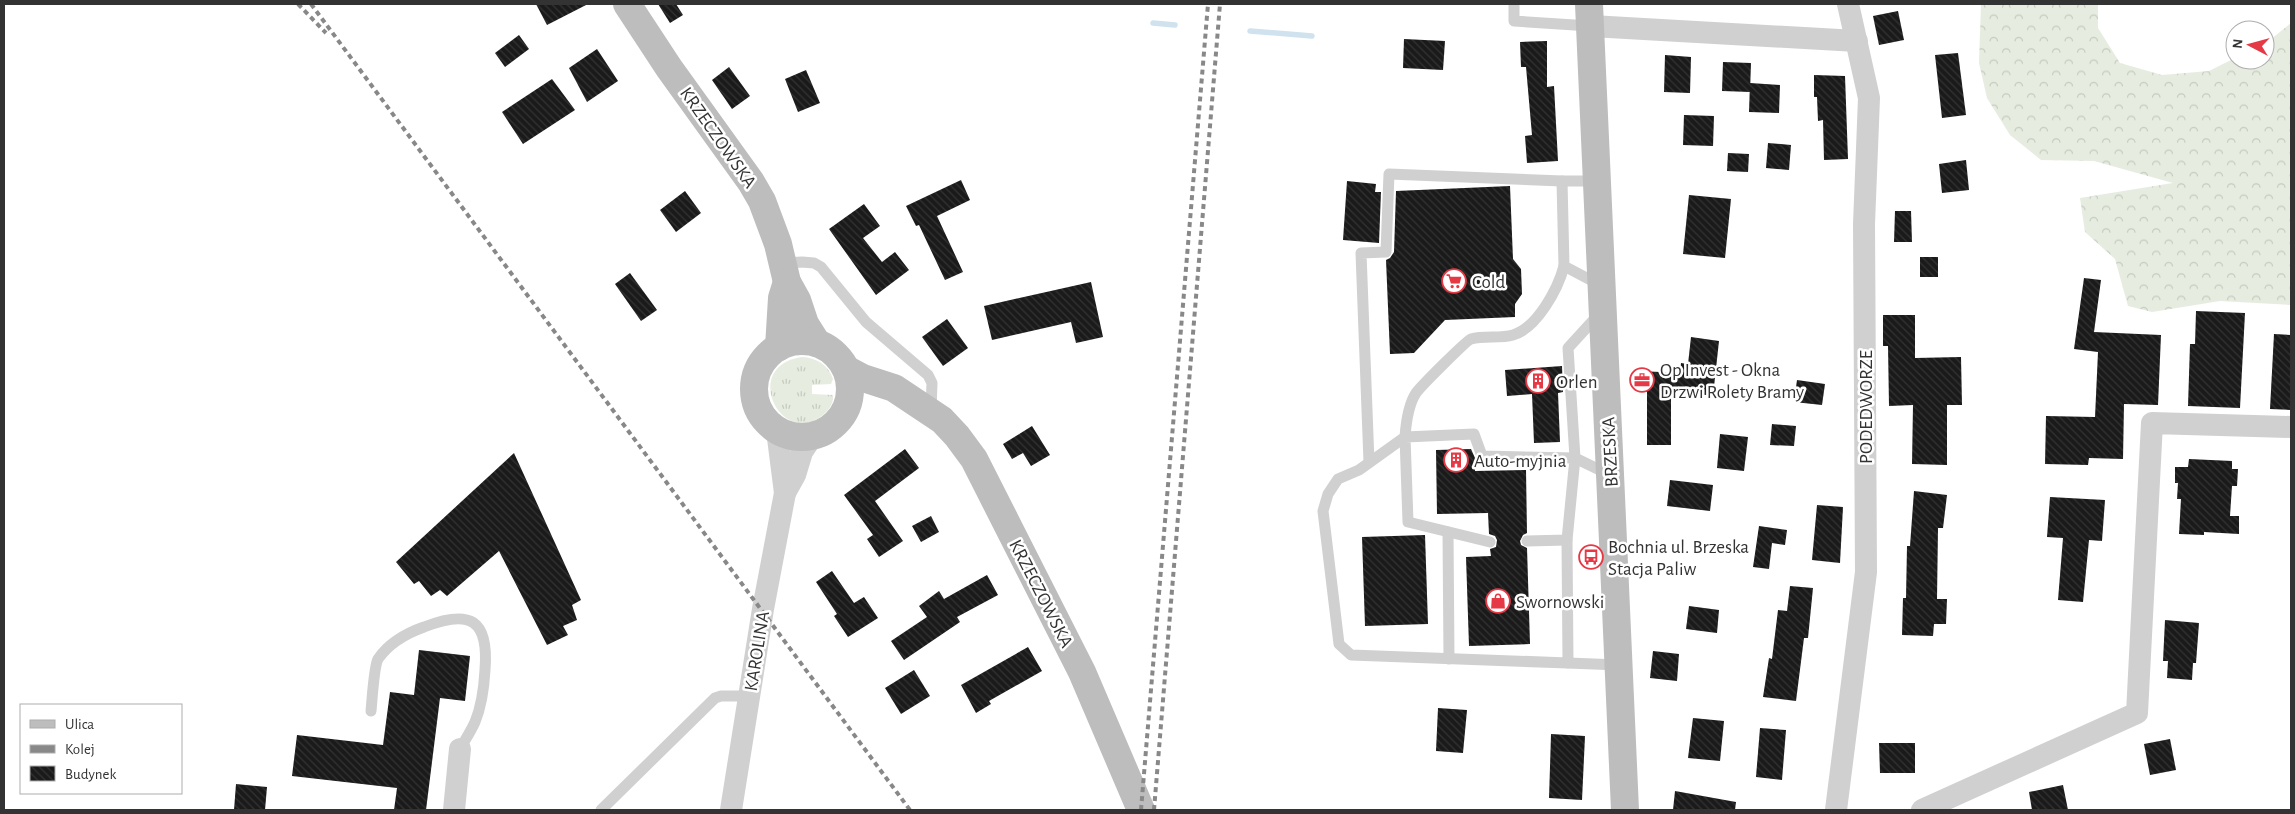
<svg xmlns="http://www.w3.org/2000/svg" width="2295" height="814" font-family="'Alegreya Sans',sans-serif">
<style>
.grass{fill:url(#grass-tufts)}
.forest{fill:url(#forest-crowns)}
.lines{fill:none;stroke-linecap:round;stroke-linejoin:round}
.stream{stroke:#cfe2ee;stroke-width:5.5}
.building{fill:url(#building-back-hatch)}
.service{stroke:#d0d0d0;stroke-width:11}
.minor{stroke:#d0d0d0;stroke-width:22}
.secondary{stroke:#bdbdbd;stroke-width:28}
.rail{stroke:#888;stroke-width:4;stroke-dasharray:5 4;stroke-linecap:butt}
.labels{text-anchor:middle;stroke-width:5;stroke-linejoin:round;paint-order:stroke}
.street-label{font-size:19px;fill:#333;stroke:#fff}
.poi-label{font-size:19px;fill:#333;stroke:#fff;text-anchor:start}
</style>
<defs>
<pattern id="grass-tufts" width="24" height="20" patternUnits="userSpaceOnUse" patternTransform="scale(1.25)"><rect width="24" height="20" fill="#e6ecdf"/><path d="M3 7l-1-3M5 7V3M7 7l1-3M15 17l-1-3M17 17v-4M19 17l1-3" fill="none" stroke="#c6cbc0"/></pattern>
<pattern id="forest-crowns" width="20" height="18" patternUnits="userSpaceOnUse" patternTransform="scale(1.25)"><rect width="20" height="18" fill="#e6ecdf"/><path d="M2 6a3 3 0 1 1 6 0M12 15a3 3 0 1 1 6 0" fill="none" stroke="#c6cbc0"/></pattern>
<pattern id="building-back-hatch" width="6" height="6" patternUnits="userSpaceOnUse" patternTransform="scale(1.25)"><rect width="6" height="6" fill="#1a1a1a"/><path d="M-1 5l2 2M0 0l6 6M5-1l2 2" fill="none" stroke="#333"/></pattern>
</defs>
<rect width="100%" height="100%" fill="#fff"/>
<!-- grass -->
<path class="grass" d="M 802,357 C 816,358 828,364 833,379 L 831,384 L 812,385 L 812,394 L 833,395 C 834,403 829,410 823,415 C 781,449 740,366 802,357 Z"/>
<!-- forest -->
<path class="forest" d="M 1981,4 L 2098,4 L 2098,28 L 2120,63 L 2162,75 L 2209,71 L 2235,58 L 2235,60 L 2265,60 L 2265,44 L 2291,23 L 2291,305 L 2220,301 L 2152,312 L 2128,306 L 2115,259 L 2085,232 L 2080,198 L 2173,183 L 2094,161 L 2041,160 L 2010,135 L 1987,98 L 1979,63 Z"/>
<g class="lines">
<!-- stream -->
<g class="stream">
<path d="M 1153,23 L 1175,25"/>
<path d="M 1250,31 L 1312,36"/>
</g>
</g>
<!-- building -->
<g class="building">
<path d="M 536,4 L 588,4 L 547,25 Z"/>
<path d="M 658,4 L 676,4 L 683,15 L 670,23 Z"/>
<path d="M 1898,11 L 1904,40 L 1879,45 L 1873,16 Z"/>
<path d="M 519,35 L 529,49 L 505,67 L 495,53 Z"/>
<path d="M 1404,39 L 1445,41 L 1443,70 L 1403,68 Z"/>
<path d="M 1547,41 L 1547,87 L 1554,86 L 1558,161 L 1527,163 L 1525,136 L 1532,135 L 1526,67 L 1521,67 L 1520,42 Z"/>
<path d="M 597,49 L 618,81 L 587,102 L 569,68 Z"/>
<path d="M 1958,53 L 1966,115 L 1942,118 L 1935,55 Z"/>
<path d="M 1665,55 L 1691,57 L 1690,93 L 1664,92 Z"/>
<path d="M 1723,62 L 1751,63 L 1750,92 L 1722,91 Z"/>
<path d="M 729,67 L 750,96 L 732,109 L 712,80 Z"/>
<path d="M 806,70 L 820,103 L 798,112 L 785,79 Z"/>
<path d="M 1814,75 L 1845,76 L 1848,159 L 1824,160 L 1823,120 L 1818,121 L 1817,97 L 1814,97 Z"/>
<path d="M 552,79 L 575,110 L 523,144 L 502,112 Z"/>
<path d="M 1750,83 L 1780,85 L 1779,113 L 1749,112 Z"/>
<path d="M 1684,115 L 1714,116 L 1713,146 L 1683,145 Z"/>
<path d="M 1768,143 L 1791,145 L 1789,170 L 1766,168 Z"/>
<path d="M 1728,153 L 1749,154 L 1748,172 L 1727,171 Z"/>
<path d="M 1966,160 L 1969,190 L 1942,193 L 1939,164 Z"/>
<path d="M 961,180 L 970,200 L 937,216 L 963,272 L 945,280 L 919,225 L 916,226 L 906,206 Z"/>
<path d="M 1347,181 L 1376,184 L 1375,192 L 1381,192 L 1379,243 L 1343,240 Z"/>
<path d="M 1510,186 L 1513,259 L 1521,269 L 1522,294 L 1515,304 L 1515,317 L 1445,320 L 1414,353 L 1390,354 L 1386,260 L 1390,258 L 1394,252 L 1396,191 Z"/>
<path d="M 685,191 L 701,213 L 676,232 L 660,210 Z"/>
<path d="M 1689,195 L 1731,199 L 1725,258 L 1683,254 Z"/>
<path d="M 864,204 L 880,226 L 863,238 L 882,262 L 895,252 L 909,270 L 876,295 L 829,229 Z"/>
<path d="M 1895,211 L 1911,211 L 1912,242 L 1894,242 Z"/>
<rect x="1920" y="257" width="18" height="20"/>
<path d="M 630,273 L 657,310 L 641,321 L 615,284 Z"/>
<path d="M 2084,278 L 2101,280 L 2094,332 L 2161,335 L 2158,405 L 2124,404 L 2123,459 L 2089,458 L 2088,465 L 2045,464 L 2046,416 L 2095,417 L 2098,352 L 2074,349 Z"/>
<path d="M 1091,282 L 1103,337 L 1076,343 L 1071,322 L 992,340 L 984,306 Z"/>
<path d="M 2196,311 L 2245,313 L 2240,408 L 2188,406 L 2190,344 L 2195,344 Z"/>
<path d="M 1883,315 L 1915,315 L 1915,358 L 1961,357 L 1962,405 L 1947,405 L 1947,465 L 1912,464 L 1913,405 L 1889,406 L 1888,346 L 1883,346 Z"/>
<path d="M 947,319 L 968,348 L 943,366 L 922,337 Z"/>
<path d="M 2274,334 L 2291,335 L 2291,410 L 2270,409 Z"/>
<path d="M 1691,337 L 1719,341 L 1713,396 L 1671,390 L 1671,445 L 1647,445 L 1647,392 L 1640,392 L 1640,371 L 1680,373 L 1681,363 L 1688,364 Z"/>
<path d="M 1562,366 L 1563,392 L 1558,393 L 1560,442 L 1534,443 L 1532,394 L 1507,396 L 1505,370 Z"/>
<path d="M 1797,380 L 1825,384 L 1822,405 L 1794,402 Z"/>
<path d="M 1772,424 L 1796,426 L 1794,446 L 1770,445 Z"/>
<path d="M 1032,426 L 1050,455 L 1031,466 L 1023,453 L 1012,459 L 1003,444 Z"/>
<path d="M 1720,434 L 1748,437 L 1744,471 L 1717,468 Z"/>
<path d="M 905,449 L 919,468 L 875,501 L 903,541 L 879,557 L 867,539 L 873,535 L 844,495 Z"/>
<path d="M 1471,449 L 1475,458 L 1475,471 L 1526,470 L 1527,533 L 1523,535 L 1520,541 L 1521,545 L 1527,548 L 1530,644 L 1469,646 L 1466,557 L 1491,556 L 1490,549 L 1496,547 L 1497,540 L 1495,536 L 1489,534 L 1488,513 L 1437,514 L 1436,450 Z"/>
<path d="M 514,453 L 581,600 L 572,605 L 577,620 L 563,626 L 568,635 L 547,645 L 499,551 L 447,596 L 440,590 L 431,596 L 419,581 L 414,584 L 396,562 Z"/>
<path d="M 2189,459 L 2232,461 L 2232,469 L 2238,469 L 2237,486 L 2232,486 L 2230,516 L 2239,516 L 2239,534 L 2204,532 L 2204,535 L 2179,534 L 2181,499 L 2177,499 L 2178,483 L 2175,483 L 2175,467 L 2188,467 Z"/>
<path d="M 1670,480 L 1713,485 L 1710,511 L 1667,506 Z"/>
<path d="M 1914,491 L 1947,495 L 1943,528 L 1938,528 L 1937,599 L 1947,599 L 1946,624 L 1934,624 L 1933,636 L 1902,635 L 1903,598 L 1906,598 L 1907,546 L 1910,546 Z"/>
<path d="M 2050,497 L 2105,500 L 2102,541 L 2089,540 L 2083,602 L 2058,600 L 2063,538 L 2047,537 Z"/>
<path d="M 1817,505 L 1843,507 L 1840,563 L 1812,560 Z"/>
<path d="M 931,516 L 939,532 L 921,542 L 912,526 Z"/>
<path d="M 1759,526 L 1787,530 L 1785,545 L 1772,543 L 1769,569 L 1753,567 Z"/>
<path d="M 1425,535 L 1428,624 L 1365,626 L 1362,537 Z"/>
<path d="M 832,571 L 854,603 L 864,597 L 878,618 L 848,637 L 834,616 L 837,614 L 816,582 Z"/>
<path d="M 987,575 L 998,595 L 957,617 L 960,622 L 904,660 L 891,641 L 927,617 L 919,606 L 939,591 L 944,599 Z"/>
<path d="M 1790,586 L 1813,588 L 1808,638 L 1804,638 L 1796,701 L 1763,697 L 1769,658 L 1772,659 L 1778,610 L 1787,611 Z"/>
<path d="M 1689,606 L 1719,610 L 1717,633 L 1686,629 Z"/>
<path d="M 2165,620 L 2199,623 L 2196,663 L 2193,663 L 2192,680 L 2167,678 L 2168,661 L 2163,661 Z"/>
<path d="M 1028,647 L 1042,671 L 989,701 L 991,704 L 976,713 L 961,685 Z"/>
<path d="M 419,650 L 470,656 L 465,701 L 440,698 L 426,810 L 394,810 L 397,788 L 292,776 L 297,735 L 383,745 L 390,692 L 414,695 Z"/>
<path d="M 1653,651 L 1679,654 L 1677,681 L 1650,678 Z"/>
<path d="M 914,670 L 930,696 L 901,714 L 885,688 Z"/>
<path d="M 1438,708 L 1467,710 L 1463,753 L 1436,751 Z"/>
<path d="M 1693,718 L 1724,721 L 1720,761 L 1688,758 Z"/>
<path d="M 1760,728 L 1786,730 L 1782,780 L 1756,777 Z"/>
<path d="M 1551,734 L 1585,736 L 1582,800 L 1549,798 Z"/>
<path d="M 2170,739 L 2176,770 L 2150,775 L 2144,744 Z"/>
<path d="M 1879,743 L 1915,743 L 1915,773 L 1880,773 Z"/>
<path d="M 236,784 L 267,787 L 265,810 L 234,810 Z"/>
<path d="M 2063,785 L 2068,810 L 2032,810 L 2029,792 Z"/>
<path d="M 1675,791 L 1736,802 L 1735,810 L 1673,810 Z"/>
</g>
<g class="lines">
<!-- service -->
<g class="service">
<path d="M 1514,6 L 1514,21 L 1590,26"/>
<path d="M 1597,181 L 1562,181 L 1564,266 L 1600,285"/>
<path d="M 783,263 L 802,262 L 814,263 L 821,267 L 866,322 L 928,375 L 932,383 L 931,410"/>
<path d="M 1564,266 C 1558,289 1537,328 1513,335 C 1500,339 1484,335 1471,339 C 1466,341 1421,386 1416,393 C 1408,405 1406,423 1405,437 L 1359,470 L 1338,479 L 1328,494 L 1323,511 L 1339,644 L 1351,655 L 1568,663 L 1567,540"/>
<path d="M 1600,313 L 1568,348 L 1575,458 L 1608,474"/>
<path d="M 1369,462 L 1361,253 L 1386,252 L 1389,174 L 1562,181"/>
<path d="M 1448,532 L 1449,659"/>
<path d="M 1490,542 L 1408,522 L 1405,437 L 1474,434 L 1482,456 L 1575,458 L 1567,540 L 1527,541"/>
<path d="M 1568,663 L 1619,665"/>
<path d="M 371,711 C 372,701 374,666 378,659 C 389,643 407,633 424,627 C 470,609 489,619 485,670 C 484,688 482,705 475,722 C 471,731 465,740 460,749"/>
<path d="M 601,810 L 715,698 L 721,696 L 749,696"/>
</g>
<!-- minor -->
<g class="minor">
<path d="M 1591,26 L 1857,41"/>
<path d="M 775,429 L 778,438 L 785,493"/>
<path d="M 454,810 L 460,749"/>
<path d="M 731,810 L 763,609 L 785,493 L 795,475 L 802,452 L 812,437"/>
<path d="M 1836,810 L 1866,572 L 1864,224 L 1869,98 L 1848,4"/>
<path d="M 1922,810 L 2137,713 L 2152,423 L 2291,427"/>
</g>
<!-- secondary -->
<g class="secondary">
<path d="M 627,4 L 669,68 L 751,182 L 762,201 L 778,244 L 787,282 L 797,300 L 805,324 L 817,343"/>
<path d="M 1589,4 L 1625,810"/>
<circle cx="802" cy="389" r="48"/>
<path d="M 779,347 L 782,298 L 787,282"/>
<path d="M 846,369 L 863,378 L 894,388 L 942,420 L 957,436 L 974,459 L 1082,672 L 1141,810"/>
</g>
<!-- rail -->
<g class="rail">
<path d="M 298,4 L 326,33"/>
<path d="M 311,4 L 910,810"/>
<path d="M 1141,810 L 1208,4"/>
<path d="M 1154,810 L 1220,4"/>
</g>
</g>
<!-- icons -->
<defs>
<g id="supermarket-ring" transform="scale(1.25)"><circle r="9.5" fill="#fff" stroke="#e63946" stroke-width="1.5"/><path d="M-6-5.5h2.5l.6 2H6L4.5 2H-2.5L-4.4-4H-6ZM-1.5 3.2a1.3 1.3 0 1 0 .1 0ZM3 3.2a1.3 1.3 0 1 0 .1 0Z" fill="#e63946"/></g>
<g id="office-ring" transform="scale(1.25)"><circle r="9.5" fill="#fff" stroke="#e63946" stroke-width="1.5"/><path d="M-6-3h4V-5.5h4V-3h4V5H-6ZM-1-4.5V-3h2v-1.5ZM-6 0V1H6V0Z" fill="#e63946"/></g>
<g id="building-ring" transform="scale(1.25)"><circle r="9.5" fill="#fff" stroke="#e63946" stroke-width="1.5"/><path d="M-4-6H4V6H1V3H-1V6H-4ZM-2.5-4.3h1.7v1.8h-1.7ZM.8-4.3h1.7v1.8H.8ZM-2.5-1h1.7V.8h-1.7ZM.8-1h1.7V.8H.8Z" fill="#e63946"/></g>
<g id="bus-ring" transform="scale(1.25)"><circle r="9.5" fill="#fff" stroke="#e63946" stroke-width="1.5"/><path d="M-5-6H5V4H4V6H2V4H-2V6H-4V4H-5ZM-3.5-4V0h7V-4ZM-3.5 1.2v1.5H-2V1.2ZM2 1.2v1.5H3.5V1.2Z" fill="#e63946"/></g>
<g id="shop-ring" transform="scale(1.25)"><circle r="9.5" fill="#fff" stroke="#e63946" stroke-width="1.5"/><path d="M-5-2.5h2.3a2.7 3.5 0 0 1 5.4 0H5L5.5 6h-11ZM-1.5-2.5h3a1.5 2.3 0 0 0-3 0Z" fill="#e63946"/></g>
</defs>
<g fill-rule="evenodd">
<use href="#supermarket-ring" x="1454" y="281"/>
<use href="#office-ring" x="1642" y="380"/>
<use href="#building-ring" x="1538" y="381"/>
<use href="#building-ring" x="1456" y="460"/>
<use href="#bus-ring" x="1591" y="557"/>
<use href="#shop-ring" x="1498" y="601"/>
</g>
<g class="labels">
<!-- street labels -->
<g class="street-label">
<text transform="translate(719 137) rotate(55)" y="7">KRZECZOWSKA</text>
<text transform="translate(1865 407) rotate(-90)" y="7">PODEDWORZE</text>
<text transform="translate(1609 452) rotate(-93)" y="7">BRZESKA</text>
<text transform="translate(1042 593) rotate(63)" y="7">KRZECZOWSKA</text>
<text transform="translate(756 651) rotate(-81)" y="7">KAROLINA</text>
</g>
<!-- poi labels -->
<g class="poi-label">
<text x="1472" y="288">Cold</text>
<text x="1660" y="376">Op Invest - Okna<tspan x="1660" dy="22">Drzwi Rolety Bramy</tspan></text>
<text x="1556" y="388">Orlen</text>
<text x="1474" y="467">Auto-myjnia</text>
<text x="1608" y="553">Bochnia ul. Brzeska<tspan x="1608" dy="22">Stacja Paliw</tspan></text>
<text x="1516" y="608">Swornowski</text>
</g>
</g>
<!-- border -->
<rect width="2295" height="814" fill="none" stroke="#333333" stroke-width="10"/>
<!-- legend -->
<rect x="20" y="704" width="162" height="90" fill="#ffffff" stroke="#adadad"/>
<rect x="30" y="720" width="25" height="8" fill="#bdbdbd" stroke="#adadad"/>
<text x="65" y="729" font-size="15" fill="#333333">Ulica</text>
<rect x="30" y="745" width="25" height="8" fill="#888888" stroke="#adadad"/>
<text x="65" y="754" font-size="15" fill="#333333">Kolej</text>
<rect x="30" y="766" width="25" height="15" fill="url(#building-back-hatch)" stroke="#adadad"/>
<text x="65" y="779" font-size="15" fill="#333333">Budynek</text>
<!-- north arrow -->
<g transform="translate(2250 45) rotate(276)"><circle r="24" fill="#ffffff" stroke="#adadad"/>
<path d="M0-4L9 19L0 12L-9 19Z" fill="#e63946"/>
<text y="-8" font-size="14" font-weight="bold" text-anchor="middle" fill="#333333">N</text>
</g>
</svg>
